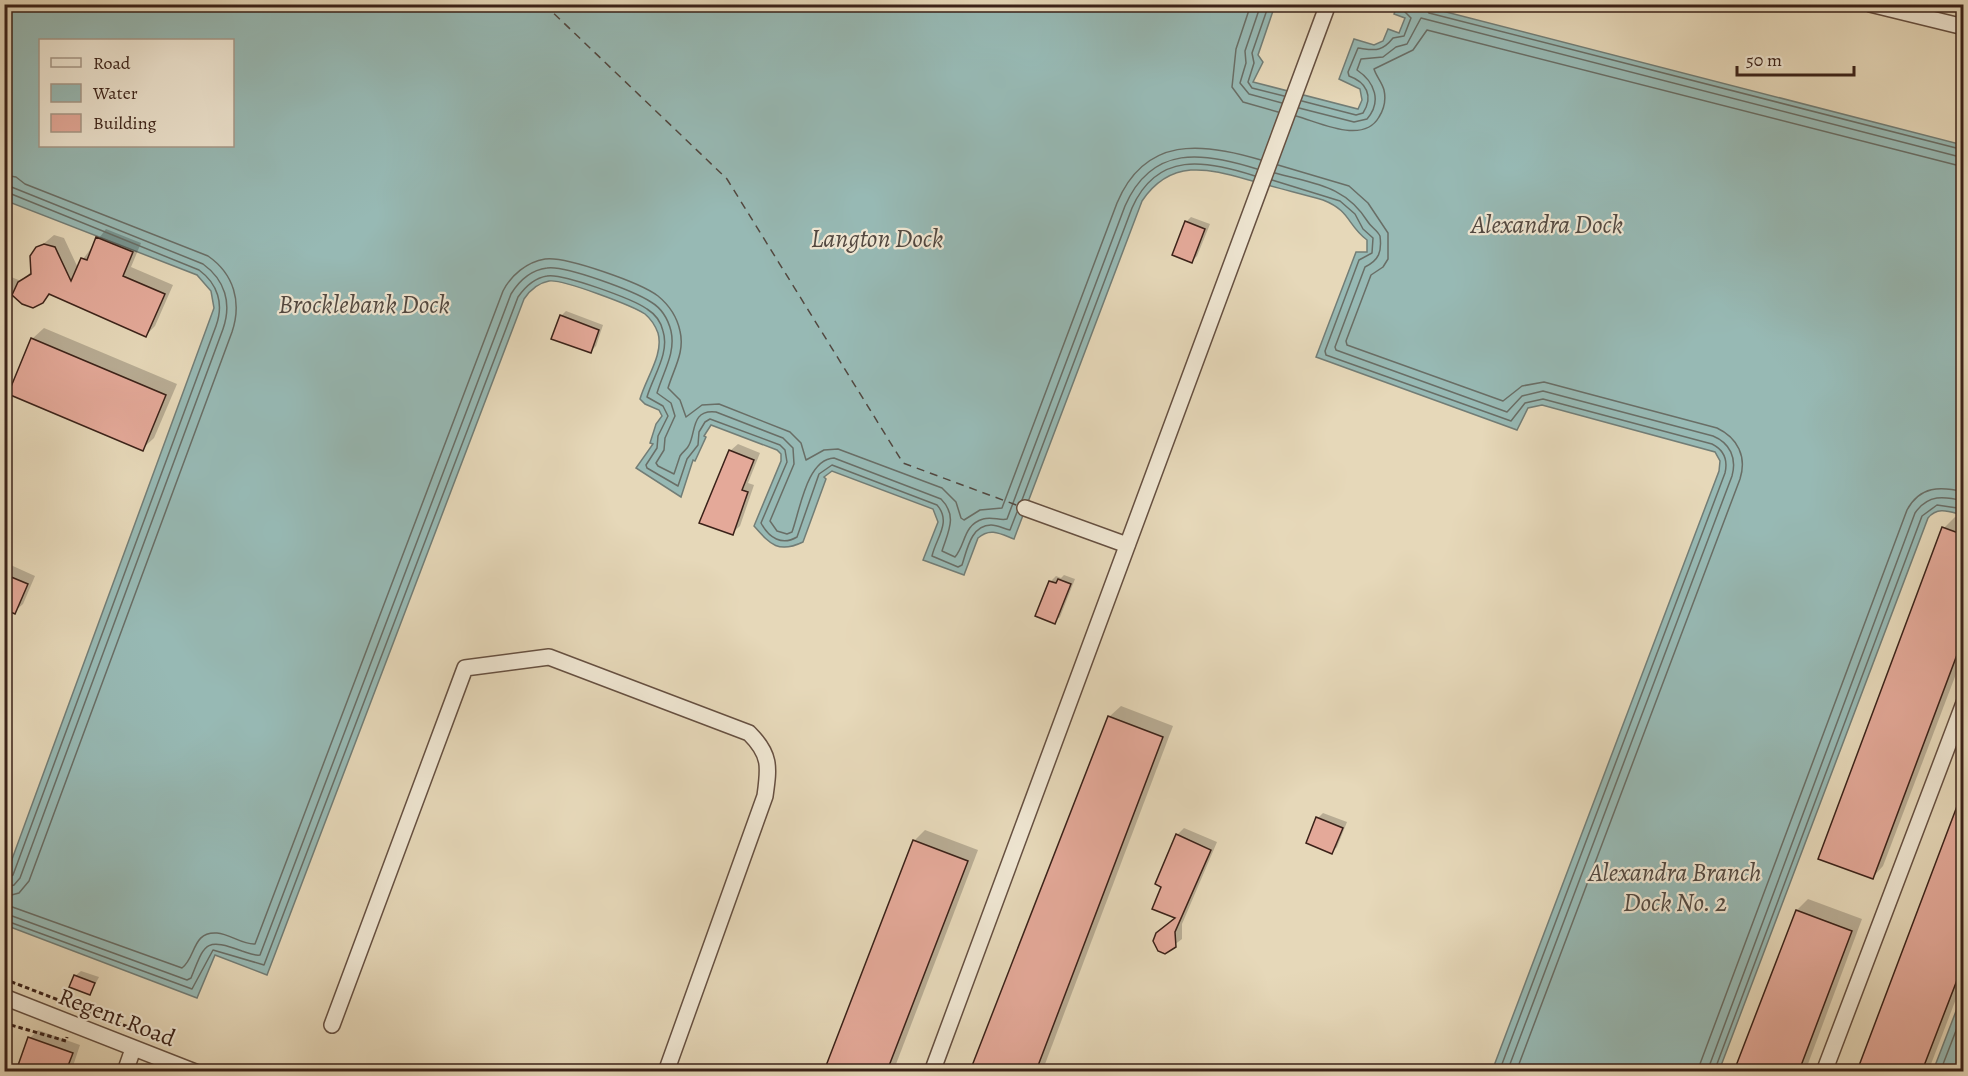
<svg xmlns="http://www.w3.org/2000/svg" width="1968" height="1076" font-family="Alegreya,serif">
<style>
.water{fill:#97b9b4;stroke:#727d76;stroke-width:1.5;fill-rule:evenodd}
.shadow{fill:#0003}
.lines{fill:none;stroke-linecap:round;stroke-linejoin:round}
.shore{stroke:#696e66;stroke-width:1.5}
.ferry{stroke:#524840;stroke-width:1.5;stroke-dasharray:8 6;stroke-linecap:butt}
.building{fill:#e4a999;stroke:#3b2219;stroke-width:1.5}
.minor-casing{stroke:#665041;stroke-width:18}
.path{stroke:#3b2219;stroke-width:3;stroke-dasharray:4.5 3;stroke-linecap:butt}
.minor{stroke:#efe6d2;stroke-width:15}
.labels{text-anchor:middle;stroke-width:4.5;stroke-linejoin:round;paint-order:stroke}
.street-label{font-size:24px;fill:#3b2219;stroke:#efe6d2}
.water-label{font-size:26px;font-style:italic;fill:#524840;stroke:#efe6d2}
</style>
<rect width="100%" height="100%" fill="#e6d8b9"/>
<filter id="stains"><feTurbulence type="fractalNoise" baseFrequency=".00333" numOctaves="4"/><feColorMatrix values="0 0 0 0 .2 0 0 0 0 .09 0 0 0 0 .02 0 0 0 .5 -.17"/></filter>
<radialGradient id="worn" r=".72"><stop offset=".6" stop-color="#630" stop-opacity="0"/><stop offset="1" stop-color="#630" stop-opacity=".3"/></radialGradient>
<!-- water -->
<g class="water">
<path d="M 5,5 L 1275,5 L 1258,55 L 1263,62 L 1253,82 L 1358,109 L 1362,100 L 1360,89 L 1339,79 L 1354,39 L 1374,45 L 1383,41 L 1388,29 L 1399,33 L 1405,18 L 1394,14 L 1397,5 L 1419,5 L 1963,145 L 1963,515 C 1950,512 1938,506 1928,518 L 1719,1071 L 1492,1071 L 1719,471 L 1720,461 L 1715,452 L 1542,405 L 1528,408 L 1517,430 L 1316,357 L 1356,252 L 1367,252 L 1367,240 C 1347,225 1351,211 1323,200 C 1302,194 1281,189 1260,183 C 1215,171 1174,154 1142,201 L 1014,539 C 1001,534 990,527 978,538 L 964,575 L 923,560 L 938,522 L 933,509 L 832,471 L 824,477 L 826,479 L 803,542 C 778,554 770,544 754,526 L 781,461 L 781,454 L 777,450 L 711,425 L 704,436 L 706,437 L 695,461 L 693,460 L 681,497 L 636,468 L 653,444 L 650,443 L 656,424 L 662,416 L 659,410 L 645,404 L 640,399 C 646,378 664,354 658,333 C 655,325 651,319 645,314 C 633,306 563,279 549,281 C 538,283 530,290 524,299 L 267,975 L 215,955 L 197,998 L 5,925 L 4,881 L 214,308 L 211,291 L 197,275 L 9,202 L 4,194 ZM 40,40 L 232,40 L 232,146 L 40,146 Z"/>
<path d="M 1963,993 L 1963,1071 L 1933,1071 Z"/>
</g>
<!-- shadow -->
<g class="shadow">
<path d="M 1191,217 L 1210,224 L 1197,256 L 1192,261 L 1186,222 Z"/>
<path d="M 106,229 L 141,243 L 131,267 L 173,285 L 155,326 L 146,335 L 50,293 L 43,301 L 14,294 L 4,316 L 4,274 L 21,281 L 32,271 L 34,252 L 54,235 L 64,238 L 78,268 L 83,259 Z"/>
<path d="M 566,311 L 603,325 L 596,346 L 590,352 L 561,316 Z"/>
<path d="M 44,328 L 177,384 L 154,438 L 142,449 L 32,339 Z"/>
<path d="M 738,444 L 760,453 L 748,483 L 754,485 L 740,526 L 732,533 L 730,451 Z"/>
<path d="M 1955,517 L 1964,520 L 1964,653 L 1883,866 L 1872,878 L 1944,528 Z"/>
<path d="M 4,562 L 35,576 L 23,604 L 14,612 L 4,608 Z"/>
<path d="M 1064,575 L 1075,579 L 1060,617 L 1054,622 L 1050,582 L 1056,576 L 1061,578 Z"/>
<path d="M 1121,706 L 1173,726 L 1042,1072 L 972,1072 L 1110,716 Z"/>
<path d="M 1964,794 L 1964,978 L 1928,1072 L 1858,1072 Z"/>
<path d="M 1323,813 L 1347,822 L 1337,847 L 1332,852 L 1318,818 Z"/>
<path d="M 1184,828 L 1217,842 L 1182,924 L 1182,939 L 1165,952 L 1176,917 L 1163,886 L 1177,835 Z"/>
<path d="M 925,830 L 978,850 L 893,1072 L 825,1072 L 914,841 Z"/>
<path d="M 1808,899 L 1862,919 L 1805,1072 L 1736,1072 L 1797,910 Z"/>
<path d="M 81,971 L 99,977 L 90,994 L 75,976 Z"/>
<path d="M 38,1030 L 80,1045 L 71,1072 L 18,1072 L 30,1038 Z"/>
</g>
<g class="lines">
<!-- shore -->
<g class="shore">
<path d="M 1251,4 L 1236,49 L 1232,87 L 1243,102 L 1278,112"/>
<path d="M 1261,4 L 1245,51 L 1246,63 L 1240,83 L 1249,94 L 1282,103"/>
<path d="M 1269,4 L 1252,53 L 1254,63 L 1248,82 L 1252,88 L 1284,96"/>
<path d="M 1423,4 L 1429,13 L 1964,150"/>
<path d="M 1302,101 L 1356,115 L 1363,113 C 1374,96 1366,82 1349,76 L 1348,72 L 1358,48 C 1374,50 1381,53 1393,38 L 1404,36 L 1411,18 L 1403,10 L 1403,4"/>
<path d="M 1299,108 L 1354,122 L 1367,119 C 1382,102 1375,82 1357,70 L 1361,59 L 1383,57 L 1396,47 L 1407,44 L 1421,18 L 1964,158"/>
<path d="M 1296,116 C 1319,122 1363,145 1379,117 C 1384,109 1386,99 1384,90 C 1382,82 1376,76 1374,69 L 1413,50 L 1427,30 L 1964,167"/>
<path d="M 1278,165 L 1349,186 L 1368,203 L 1388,233 L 1388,259 L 1383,267 L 1371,275 L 1346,341 L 1347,345 L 1503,401 L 1522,386 L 1544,382 L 1717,428 C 1738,438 1747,457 1740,479 L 1516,1072"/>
<path d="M 1275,173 C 1314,184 1345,185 1368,222 C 1371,227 1377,230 1380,236 C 1382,252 1379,260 1365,267 L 1335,347 L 1336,350 L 1507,412 L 1522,396 L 1543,391 L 1713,436 C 1730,443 1737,458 1732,476 L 1507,1072"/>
<path d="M 4,175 L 16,177 L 25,184 L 208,256 C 234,274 242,302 232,332 L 29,881 L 19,893 L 4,897"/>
<path d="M 1272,180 L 1340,201 L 1355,214 L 1363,229 L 1373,238 L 1372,253 L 1359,260 L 1325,351 L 1326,355 L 1511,421 L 1525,403 L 1543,399 L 1712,444 C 1724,450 1728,460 1725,473 L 1499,1072"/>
<path d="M 4,184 L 203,264 C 225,280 232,303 223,329 L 20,878 L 14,885 L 4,888"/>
<path d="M 4,191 L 199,270 C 218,284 224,304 216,326 L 13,875 L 4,880"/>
<path d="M 1022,500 L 1132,208 C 1157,151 1206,160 1255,176"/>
<path d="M 4,904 L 182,968 C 196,958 192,931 217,933 C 230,934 243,945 255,944 L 503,291 C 511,275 527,262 545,259 C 566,256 641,283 658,296 C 669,305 677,317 680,331 C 685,352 674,368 668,388 L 680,400 L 686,417 L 702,405 L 719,404 L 790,432 L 801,443 L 806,460 L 824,450 L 838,449 L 942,488 L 956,502 L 961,518 L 964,520 L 980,510 L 1002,508 L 1117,203 C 1145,136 1202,142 1261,160"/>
<path d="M 4,913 L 187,980 L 191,978 C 205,944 204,937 242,951 C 248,953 254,956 260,955 L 511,294 C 519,281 531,270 547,268 C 565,265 634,291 651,302 C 661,308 668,319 671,331 C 676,353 663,372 657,393 L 671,403 L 675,416 L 665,438 L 664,450 L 656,463 L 658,466 L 674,474 C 676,468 678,462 680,456 C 683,451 687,450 689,445 C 696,432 691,409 716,412 L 783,438 L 793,448 L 794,464 L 770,521 L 777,531 L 787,534 L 792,532 C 800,510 807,459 834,458 L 941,499 C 958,516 948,532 942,551 L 955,557 C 966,544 963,525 983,519 C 992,516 1000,521 1007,519 L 1125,206 C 1152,144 1204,152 1257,169"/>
<path d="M 4,920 L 192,989 L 213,950 L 264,965 L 518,297 C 525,287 534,278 547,276 C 562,273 633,299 647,309 C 655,314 661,322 663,331 C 670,353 653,376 647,397 L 663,406 L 668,416 L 658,436 L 657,448 L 646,465 L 647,468 L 678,486 L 687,459 L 698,445 L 699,432 L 705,422 L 710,419 L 780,445 L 785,450 L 787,462 L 761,523 C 769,538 782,546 797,537 L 819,474 L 832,465 L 937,505 C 952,522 936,538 932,556 L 958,567 L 962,565 C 967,550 971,525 991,525 C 998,525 1004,529 1010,530 L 1017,512"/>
<path d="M 1697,1072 L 1907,510 C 1920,486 1940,486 1964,492"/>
<path d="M 1707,1072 L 1915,513 C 1928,494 1944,496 1964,501"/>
<path d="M 1714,1072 L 1922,516 L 1937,505 L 1964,509"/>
<path d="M 1940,1072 L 1964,1010"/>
</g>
<!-- ferry -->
<path class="ferry" d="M 544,4 L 727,179 L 903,463 L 1019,506"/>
</g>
<!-- building -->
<g class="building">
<path d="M 1185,221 L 1205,229 L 1192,263 L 1172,255 Z"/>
<path d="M 96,237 L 133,252 L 123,276 L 165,294 L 146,337 L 49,294 L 43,303 L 33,308 L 22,304 L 12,295 L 18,282 L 31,274 L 30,256 L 36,247 L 44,244 L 55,247 L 71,281 L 81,258 L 87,260 Z"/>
<path d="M 560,315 L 599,330 L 591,353 L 551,339 Z"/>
<path d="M 31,338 L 166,395 L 143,451 L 8,394 Z"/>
<path d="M 729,450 L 754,460 L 742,490 L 748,492 L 733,535 L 699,523 Z"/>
<path d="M 1942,527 L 1964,535 L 1964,636 L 1873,879 L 1818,859 Z"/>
<path d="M 4,574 L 28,584 L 15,614 L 4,609 Z"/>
<path d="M 1058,579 L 1071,584 L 1055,624 L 1035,616 L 1049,581 L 1056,583 Z"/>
<path d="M 1108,716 L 1163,737 L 1036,1071 L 970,1071 Z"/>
<path d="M 1962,793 L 1964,962 L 1922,1071 L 1857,1071 Z"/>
<path d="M 1316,817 L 1343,828 L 1332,854 L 1306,843 Z"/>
<path d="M 1176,834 L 1211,850 L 1175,932 L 1176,947 L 1165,954 L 1158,951 L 1153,941 L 1156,933 L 1175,918 L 1152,909 L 1161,887 L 1155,884 Z"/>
<path d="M 913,840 L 968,861 L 887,1071 L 824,1071 Z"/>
<path d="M 1796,910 L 1852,931 L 1799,1071 L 1734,1071 Z"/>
<path d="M 74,975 L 95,983 L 90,995 L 69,987 Z"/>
<path d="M 28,1037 L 73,1053 L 66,1071 L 16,1071 Z"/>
</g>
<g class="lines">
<!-- minor casing -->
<g class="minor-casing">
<g id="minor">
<path d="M 1870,4 L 1964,27"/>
<path d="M 1025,508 L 1127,545"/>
<path d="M 4,997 L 195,1072"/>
<path d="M 332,1025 L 465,668 L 549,657 L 749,733 C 771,755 769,767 765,796 L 666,1072"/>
<path d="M 125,1072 L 133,1049"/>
<path d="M 932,1072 L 1328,4"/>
<path d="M 1824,1072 L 1964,703"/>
</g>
</g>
<!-- path -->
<g class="path">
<path d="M 4,979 L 131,1028"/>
<path d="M 4,1023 L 66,1041 L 67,1037"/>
</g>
<!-- minor -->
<use href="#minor" class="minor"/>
</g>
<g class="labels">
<!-- street labels -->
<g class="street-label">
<text transform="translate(117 1017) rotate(21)" y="8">Regent Road</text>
</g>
<!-- water labels -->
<g class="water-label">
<text x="1547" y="233">Alexandra Dock</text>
<text x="877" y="247">Langton Dock</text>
<text x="364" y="313">Brocklebank Dock</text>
<text x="1675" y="881">Alexandra Branch<tspan x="1675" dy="30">Dock No. 2</tspan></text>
</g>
</g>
<!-- margin -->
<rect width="1968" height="1076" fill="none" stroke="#e6d8b9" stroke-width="24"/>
<rect x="6" y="6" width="1956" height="1064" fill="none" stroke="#3b2219" stroke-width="3"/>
<rect x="12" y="12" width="1944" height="1052" fill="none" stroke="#3b2219" stroke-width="1.5"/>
<!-- legend -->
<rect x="39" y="39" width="195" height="108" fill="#efe6d2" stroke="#a79888" stroke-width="1.5"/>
<rect x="51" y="58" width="30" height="9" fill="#efe6d2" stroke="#a79888" stroke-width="1.5"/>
<text x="93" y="69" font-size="18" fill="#3b2219">Road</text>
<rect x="51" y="84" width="30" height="18" fill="#97b9b4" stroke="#a79888" stroke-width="1.5"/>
<text x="93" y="99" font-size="18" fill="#3b2219">Water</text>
<rect x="51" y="114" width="30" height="18" fill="#e4a999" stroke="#a79888" stroke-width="1.5"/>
<text x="93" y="129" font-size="18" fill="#3b2219">Building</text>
<!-- scale -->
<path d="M1737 66v9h117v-9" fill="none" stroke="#3b2219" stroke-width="3"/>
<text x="1746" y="66" font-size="18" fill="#3b2219" stroke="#efe6d2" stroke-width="4.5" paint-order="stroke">50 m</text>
<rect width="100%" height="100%" filter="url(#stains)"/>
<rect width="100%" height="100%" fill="url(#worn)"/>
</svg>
